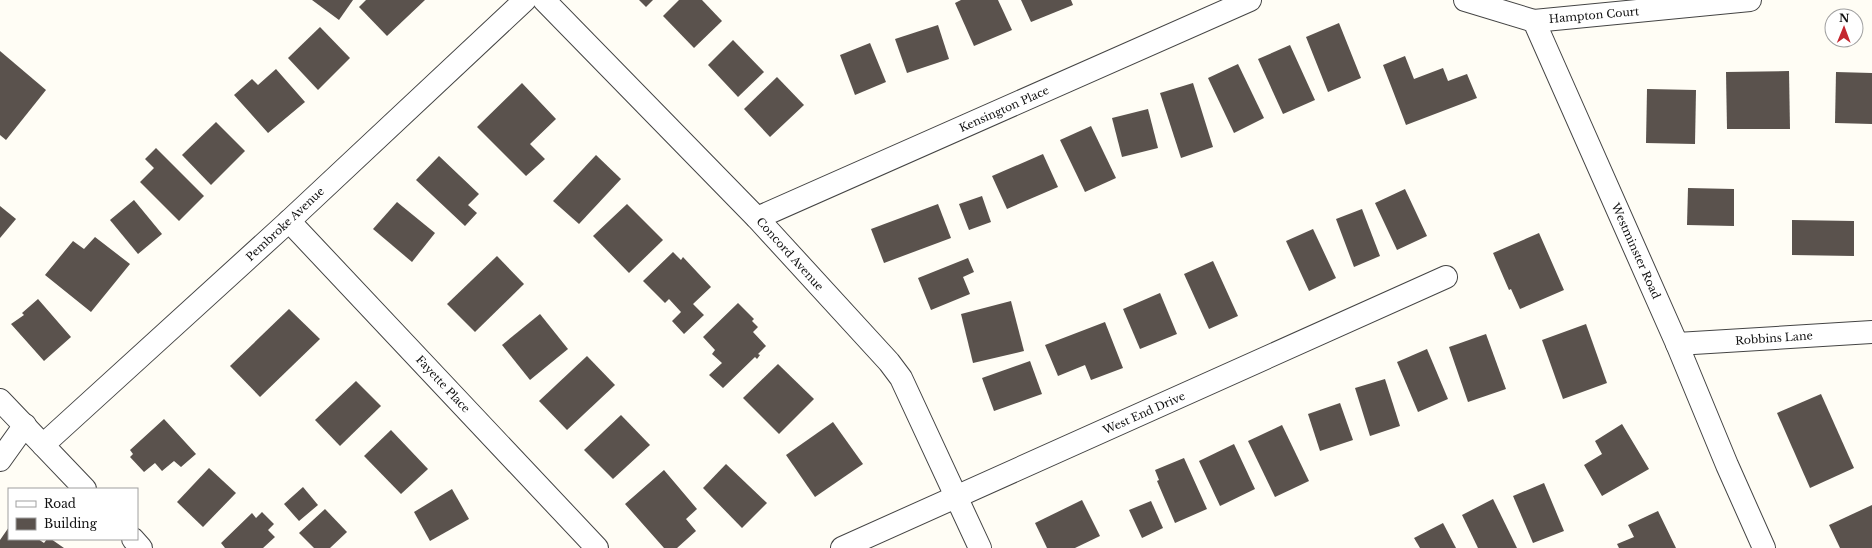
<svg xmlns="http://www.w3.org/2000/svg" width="1872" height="548" font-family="'Libre Baskerville',serif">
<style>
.building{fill:#5a524d}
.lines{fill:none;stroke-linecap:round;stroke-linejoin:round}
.minor-casing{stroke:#444;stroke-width:24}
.minor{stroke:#fff;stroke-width:22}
.labels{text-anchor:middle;stroke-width:4;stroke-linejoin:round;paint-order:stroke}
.street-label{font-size:11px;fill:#111;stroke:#fff}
</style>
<rect width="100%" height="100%" fill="#fffdf5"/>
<!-- building -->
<g class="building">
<path d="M 312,0 L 353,0 L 339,20 Z"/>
<path d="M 366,0 L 425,0 L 387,36 L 359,7 Z"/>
<path d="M 639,0 L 653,0 L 646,7 Z"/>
<path d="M 679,0 L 702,0 L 722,21 L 694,48 L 663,16 Z"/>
<path d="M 961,0 L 998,0 L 1012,30 L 974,46 L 955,3 Z"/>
<path d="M 1021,0 L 1071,0 L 1073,5 L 1031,22 Z"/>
<path d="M 1339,23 L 1361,78 L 1328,92 L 1306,37 Z"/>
<path d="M 938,25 L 949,59 L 907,73 L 895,39 Z"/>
<path d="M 320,27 L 350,58 L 318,90 L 288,58 Z"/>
<path d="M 733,40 L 764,72 L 738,97 L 708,65 Z"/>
<path d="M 870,43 L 886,82 L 855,95 L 840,55 Z"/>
<path d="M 1290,45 L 1315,100 L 1283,114 L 1258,59 Z"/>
<path d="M 0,51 L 46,90 L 6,140 L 0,135 Z"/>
<path d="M 1405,56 L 1414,79 L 1443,68 L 1448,81 L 1467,74 L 1477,98 L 1406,125 L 1383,65 Z"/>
<path d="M 1238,64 L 1264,118 L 1234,133 L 1208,78 Z"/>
<path d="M 276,69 L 305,102 L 268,133 L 234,95 L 252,79 L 258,85 Z"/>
<path d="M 1789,71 L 1790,129 L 1727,129 L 1726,72 Z"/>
<path d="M 1836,72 L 1872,73 L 1872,124 L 1835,123 Z"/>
<path d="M 777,77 L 804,105 L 770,137 L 744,109 Z"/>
<path d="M 522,83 L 556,119 L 530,144 L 545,159 L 526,176 L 477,127 Z"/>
<path d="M 1193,83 L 1213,147 L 1181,158 L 1160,93 Z"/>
<path d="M 1647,89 L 1696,90 L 1695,144 L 1646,143 Z"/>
<path d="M 1148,109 L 1158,148 L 1122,157 L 1112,118 Z"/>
<path d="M 216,122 L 245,151 L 211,185 L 182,155 Z"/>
<path d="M 1091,126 L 1116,178 L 1085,192 L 1060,140 Z"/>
<path d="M 156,148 L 204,196 L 179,221 L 140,182 L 154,168 L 145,159 Z"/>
<path d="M 1043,154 L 1058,187 L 1007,209 L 992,176 Z"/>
<path d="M 596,155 L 621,179 L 579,224 L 553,201 Z"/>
<path d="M 439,156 L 479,194 L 468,205 L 477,213 L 465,226 L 416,180 Z"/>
<path d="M 1688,188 L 1734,189 L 1734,226 L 1687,225 Z"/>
<path d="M 1405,189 L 1427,236 L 1397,250 L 1375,203 Z"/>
<path d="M 982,196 L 991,222 L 969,230 L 959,204 Z"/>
<path d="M 134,200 L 162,234 L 138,254 L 110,220 Z"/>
<path d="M 397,202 L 435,233 L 412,262 L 373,229 Z"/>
<path d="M 627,204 L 663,240 L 629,273 L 593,236 Z"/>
<path d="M 938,204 L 951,238 L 884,263 L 871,229 Z"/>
<path d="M 0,206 L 16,219 L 0,238 Z"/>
<path d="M 1362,209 L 1380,256 L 1354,267 L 1336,219 Z"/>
<path d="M 1792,220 L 1854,221 L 1854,256 L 1792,255 Z"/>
<path d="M 1313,229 L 1336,278 L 1309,291 L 1286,241 Z"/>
<path d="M 1539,233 L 1564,290 L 1520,309 L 1511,289 L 1509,290 L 1493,253 Z"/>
<path d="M 95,237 L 130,264 L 91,312 L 45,275 L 73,241 L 84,249 Z"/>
<path d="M 673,252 L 681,260 L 683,257 L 711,287 L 693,304 L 704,315 L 684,334 L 672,321 L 681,312 L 669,299 L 665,303 L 643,281 Z"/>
<path d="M 497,256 L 524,284 L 475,332 L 447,304 Z"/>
<path d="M 968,258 L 974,272 L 963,277 L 970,294 L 931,310 L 918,278 Z"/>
<path d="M 1213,261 L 1238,316 L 1209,329 L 1184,274 Z"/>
<path d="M 1160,293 L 1177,334 L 1140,349 L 1123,309 Z"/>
<path d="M 38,299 L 71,337 L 44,361 L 11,324 L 24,315 L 22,313 Z"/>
<path d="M 1011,301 L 1024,351 L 973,363 L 961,314 Z"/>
<path d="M 738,303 L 754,319 L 752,321 L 758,327 L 753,332 L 766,346 L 758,354 L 760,355 L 757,359 L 755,357 L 723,388 L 709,375 L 722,363 L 712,354 L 715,350 L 703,337 Z"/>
<path d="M 289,309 L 320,339 L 260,397 L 230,366 Z"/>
<path d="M 540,314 L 568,349 L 530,380 L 502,345 Z"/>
<path d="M 1105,322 L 1123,368 L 1091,380 L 1085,365 L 1058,376 L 1045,345 Z"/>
<path d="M 1586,324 L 1607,383 L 1563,399 L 1542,340 Z"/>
<path d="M 1486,334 L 1506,389 L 1468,402 L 1449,347 Z"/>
<path d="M 1427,349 L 1448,399 L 1418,412 L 1397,362 Z"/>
<path d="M 587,356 L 615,385 L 567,430 L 539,401 Z"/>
<path d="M 1030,361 L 1042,394 L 994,411 L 982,378 Z"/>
<path d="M 778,364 L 814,399 L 779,434 L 743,398 Z"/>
<path d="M 1385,379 L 1400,426 L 1370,436 L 1355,388 Z"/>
<path d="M 356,381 L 381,406 L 340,446 L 315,420 Z"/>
<path d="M 1821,394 L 1854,468 L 1810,488 L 1777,413 Z"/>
<path d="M 1340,403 L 1353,440 L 1320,451 L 1308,414 Z"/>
<path d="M 621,415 L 650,445 L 613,479 L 584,450 Z"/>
<path d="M 164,419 L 196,454 L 181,467 L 174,461 L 162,471 L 155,463 L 144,472 L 130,457 L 133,454 L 130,450 Z"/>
<path d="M 833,422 L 863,464 L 815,497 L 786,455 Z"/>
<path d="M 1622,424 L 1649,469 L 1602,496 L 1584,465 L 1602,454 L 1595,441 Z"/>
<path d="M 1282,425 L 1309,481 L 1275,497 L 1248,441 Z"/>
<path d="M 391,430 L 428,469 L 401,494 L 364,456 Z"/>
<path d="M 1234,444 L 1255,489 L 1220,506 L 1199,461 Z"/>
<path d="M 1184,458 L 1207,509 L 1175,523 L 1157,481 L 1159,480 L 1155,470 Z"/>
<path d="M 726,464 L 767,503 L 742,528 L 703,488 Z"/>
<path d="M 209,468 L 236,493 L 203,527 L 177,502 Z"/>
<path d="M 664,470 L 697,509 L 686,519 L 696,531 L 677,548 L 664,548 L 625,504 Z"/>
<path d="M 1544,483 L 1564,531 L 1533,543 L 1513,496 Z"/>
<path d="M 303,487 L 318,505 L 299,521 L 284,504 Z"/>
<path d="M 452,489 L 469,519 L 430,541 L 414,512 Z"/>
<path d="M 1493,499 L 1517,548 L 1478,548 L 1462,515 Z"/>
<path d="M 1082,500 L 1100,536 L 1075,548 L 1047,548 L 1035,523 Z"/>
<path d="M 1151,501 L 1163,528 L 1142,538 L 1129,510 Z"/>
<path d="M 1872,505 L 1872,548 L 1840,548 L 1829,525 Z"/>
<path d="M 325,509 L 347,532 L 330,548 L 314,548 L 299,533 Z"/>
<path d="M 1658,511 L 1676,548 L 1619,548 L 1617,544 L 1634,537 L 1628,525 Z"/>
<path d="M 262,512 L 274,524 L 268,530 L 275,537 L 263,548 L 225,548 L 221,543 L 252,513 L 256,518 Z"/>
<path d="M 1443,523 L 1456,548 L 1420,548 L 1414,538 Z"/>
<path d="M 9,527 L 9,539 L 38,539 L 44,543 L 47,539 L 51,539 L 64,548 L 0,548 L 0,540 Z"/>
</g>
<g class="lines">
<!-- minor casing -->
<g class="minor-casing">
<g id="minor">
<path d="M 544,0 L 757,218 L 889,362 L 901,378 L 980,548"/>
<path d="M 1465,0 L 1534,21 L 1677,344 L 1727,465 L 1764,548"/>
<path d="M 1534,21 L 1750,0"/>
<path d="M 757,218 L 1250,0"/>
<path d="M 289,221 L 597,548"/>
<path d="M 1677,344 L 1872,332"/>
<path d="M 0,400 L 85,489"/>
<path d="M 43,445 L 289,221 L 525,0"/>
<path d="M 0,460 L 25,425"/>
<path d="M 133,539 L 141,548"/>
<path d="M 842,548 L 1446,277"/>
</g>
</g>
<!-- minor -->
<use href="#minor" class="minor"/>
</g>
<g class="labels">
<!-- street labels -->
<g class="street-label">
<text transform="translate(1594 15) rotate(-5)" y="4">Hampton Court</text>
<text transform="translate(1004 109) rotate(-24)" y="4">Kensington Place</text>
<text transform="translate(285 224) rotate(-43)" y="4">Pembroke Avenue</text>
<text transform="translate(1636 251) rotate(66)" y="4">Westminster Road</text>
<text transform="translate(790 254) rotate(48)" y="4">Concord Avenue</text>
<text transform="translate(1774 338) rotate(-4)" y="4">Robbins Lane</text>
<text transform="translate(443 384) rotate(47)" y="4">Fayette Place</text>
<text transform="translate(1144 413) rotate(-24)" y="4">West End Drive</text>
</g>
</g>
<!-- legend -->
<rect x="8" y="488" width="130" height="52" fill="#ffffff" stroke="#a0a0a0"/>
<rect x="16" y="501" width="20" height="6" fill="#ffffff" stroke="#a0a0a0"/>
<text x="44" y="508" font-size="12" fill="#111111">Road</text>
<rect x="16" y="518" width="20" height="12" fill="#5a524d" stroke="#a0a0a0"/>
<text x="44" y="528" font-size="12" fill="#111111">Building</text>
<!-- north arrow -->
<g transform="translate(1844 28) rotate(1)"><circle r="19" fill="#ffffff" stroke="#a0a0a0"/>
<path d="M0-3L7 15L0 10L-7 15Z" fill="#c4262e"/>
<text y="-6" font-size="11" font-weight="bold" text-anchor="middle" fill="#111111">N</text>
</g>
</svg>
